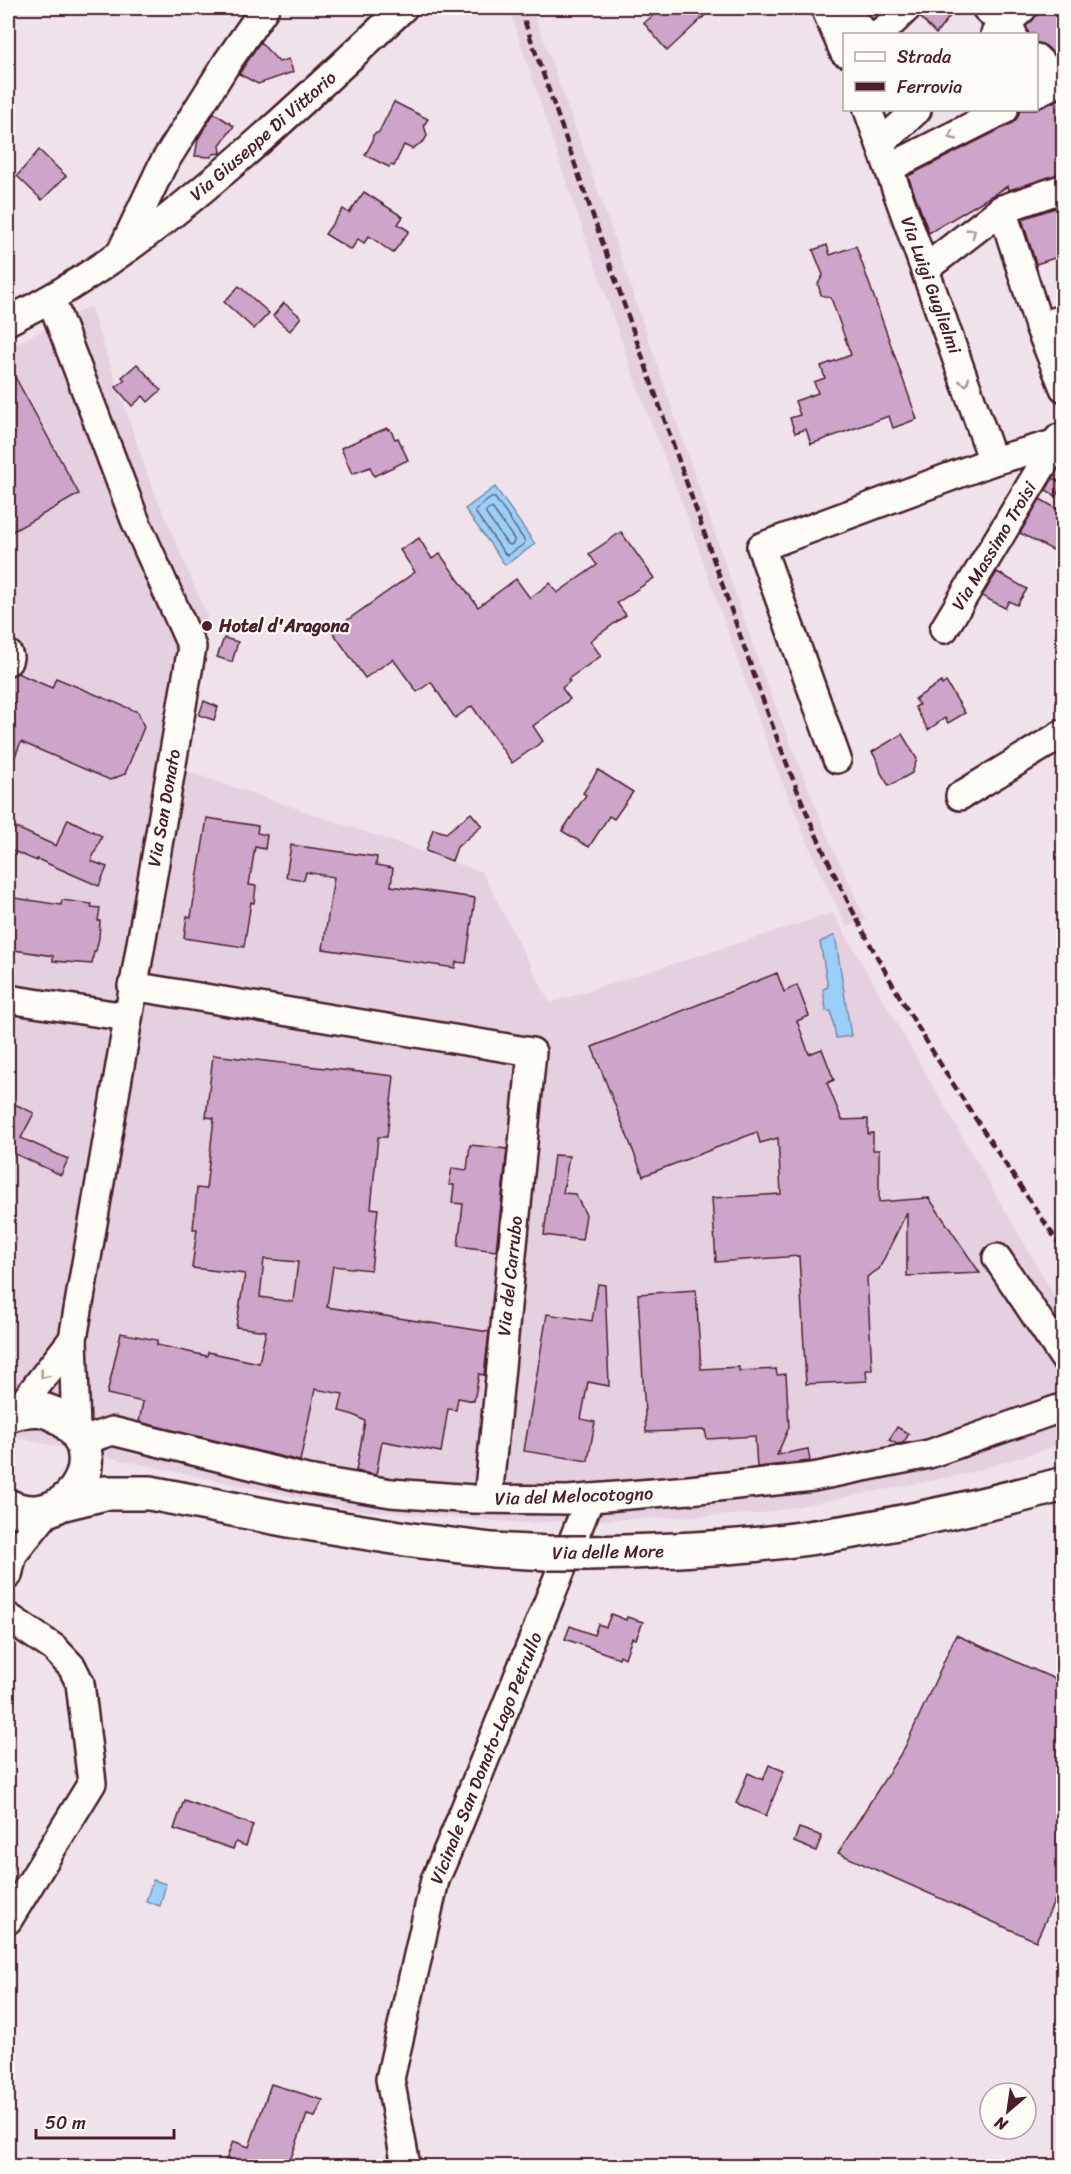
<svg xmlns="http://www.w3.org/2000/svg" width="1071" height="2174" font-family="Sriracha,sans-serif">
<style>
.built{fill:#e5d0e0}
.water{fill:#99cff8;stroke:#7989a6;stroke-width:1.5}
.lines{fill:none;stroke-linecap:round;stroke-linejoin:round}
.shore{stroke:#6a657d;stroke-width:1.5}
.building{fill:#cea5ca;stroke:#4a1f2b;stroke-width:1.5;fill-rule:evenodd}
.minor-casing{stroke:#4a1f2b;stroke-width:32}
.major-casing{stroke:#4a1f2b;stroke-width:38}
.minor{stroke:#fdfcf7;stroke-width:27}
.major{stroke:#fdfcf7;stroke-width:33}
.rail{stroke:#4a1f2b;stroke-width:4.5;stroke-dasharray:9 4.5;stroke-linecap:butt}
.major-bridge-casing{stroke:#4a1f2b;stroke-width:38;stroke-linecap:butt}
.major-bridge{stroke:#fdfcf7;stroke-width:33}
.oneway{stroke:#ac999b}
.poi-dot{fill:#4a1f2b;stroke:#fdfcf7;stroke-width:2}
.labels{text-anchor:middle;stroke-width:4.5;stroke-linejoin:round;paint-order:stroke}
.street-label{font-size:18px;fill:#4a1f2b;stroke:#fdfcf7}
.poi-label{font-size:18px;font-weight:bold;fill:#4a1f2b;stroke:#fdfcf7;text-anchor:start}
</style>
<rect width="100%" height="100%" fill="#efe2ea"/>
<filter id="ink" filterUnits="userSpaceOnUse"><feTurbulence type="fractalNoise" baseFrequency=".0167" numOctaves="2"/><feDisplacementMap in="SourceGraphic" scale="12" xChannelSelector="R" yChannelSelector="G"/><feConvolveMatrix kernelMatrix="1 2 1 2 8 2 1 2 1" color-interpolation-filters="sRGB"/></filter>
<g filter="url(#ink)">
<!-- built -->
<g class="built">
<path d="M 509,8 L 532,8 L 597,188 L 763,675 L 830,842 L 866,920 L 847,927 L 822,876 L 773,760 L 690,524 L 637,386 L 562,169 Z"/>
<path d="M 90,306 L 149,479 L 207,616 L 184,770 L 482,872 L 550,1003 L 833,913 L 1063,1311 L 1063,1444 L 965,1474 L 758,1514 L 522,1523 L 358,1510 L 8,1436 L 8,348 Z"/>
</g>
<!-- water -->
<g class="water">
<path d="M 495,487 L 535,544 L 505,565 L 465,509 Z"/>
<path d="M 835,935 L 851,1036 L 836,1038 L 831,1011 L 826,1011 L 823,989 L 828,987 L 820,942 Z"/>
<path d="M 153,1880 L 166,1884 L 160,1906 L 146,1901 Z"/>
</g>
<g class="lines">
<!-- shore -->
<g class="shore">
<path d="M 491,498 L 495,498 L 525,541 L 524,544 L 508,555 L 505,554 L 475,512 L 476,509 Z"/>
<path d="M 490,508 L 493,509 L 514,539 L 514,542 L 511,545 L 507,544 L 486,514 L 486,511 Z"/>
</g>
</g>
<!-- building -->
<g class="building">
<path d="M 662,8 L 713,8 L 667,51 L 644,23 Z"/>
<path d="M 862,8 L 885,8 L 873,19 Z"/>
<path d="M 922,8 L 956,8 L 936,34 L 920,17 Z"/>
<path d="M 1038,8 L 1064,8 L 1064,63 L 1046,46 L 1036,43 L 1036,34 L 1028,34 L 1026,26 L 1034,19 Z"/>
<path d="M 260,42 L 279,62 L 289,59 L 293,72 L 258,84 L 239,74 Z"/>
<path d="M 1064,97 L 1064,173 L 1009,190 L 1008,186 L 929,233 L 908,176 L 1011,124 L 1017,118 L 1020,110 L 1036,110 Z"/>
<path d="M 394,102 L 428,119 L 424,125 L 427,136 L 424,141 L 412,149 L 404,145 L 394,166 L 391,165 L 389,167 L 365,155 L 372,142 L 373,135 L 379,132 Z"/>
<path d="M 214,113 L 234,126 L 220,145 L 221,153 L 213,154 L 211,157 L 195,156 L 198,139 Z"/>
<path d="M 39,150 L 66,176 L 42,200 L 17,176 Z"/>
<path d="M 364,192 L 403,217 L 398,224 L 409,231 L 393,253 L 369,236 L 364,243 L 358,239 L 351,250 L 325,234 L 343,209 L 349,213 Z"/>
<path d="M 1064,205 L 1064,255 L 1036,264 L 1022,219 Z"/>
<path d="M 827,245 L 830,255 L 856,246 L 917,419 L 893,428 L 889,416 L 811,444 L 806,429 L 795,433 L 790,418 L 800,415 L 795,401 L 818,393 L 814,382 L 825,378 L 821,366 L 851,355 L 831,298 L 821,295 L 818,284 L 823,275 L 813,250 Z"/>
<path d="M 239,286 L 269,313 L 254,329 L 224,302 Z"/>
<path d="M 284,303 L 301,317 L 290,331 L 273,316 Z"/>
<path d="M 8,364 L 79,494 L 8,534 Z"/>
<path d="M 137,364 L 161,390 L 148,402 L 143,396 L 132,406 L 116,387 L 125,380 L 122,377 Z"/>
<path d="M 387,428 L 388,430 L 390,429 L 395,439 L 398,438 L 408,460 L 374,476 L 370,467 L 352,474 L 341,448 Z"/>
<path d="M 1053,478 L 1063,484 L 1056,496 L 1046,490 Z"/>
<path d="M 1040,499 L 1064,513 L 1064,556 L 1020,533 Z"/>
<path d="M 621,532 L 654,578 L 617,603 L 626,615 L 590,641 L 601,656 L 568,679 L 570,681 L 562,688 L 570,699 L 533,726 L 543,741 L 512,763 L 472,706 L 455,718 L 431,682 L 417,692 L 393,659 L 365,678 L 332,631 L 415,572 L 400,550 L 419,538 L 432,559 L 440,554 L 478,607 L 516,579 L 530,598 L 550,583 L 557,593 L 597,565 L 589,554 Z"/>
<path d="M 997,572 L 1027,589 L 1017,605 L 1009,601 L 1005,608 L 982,596 Z"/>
<path d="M 224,638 L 238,642 L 232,662 L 217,657 Z"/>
<path d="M 17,673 L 52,688 L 56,678 L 138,712 L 144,727 L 125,774 L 110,780 L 21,742 L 8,773 L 8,676 Z"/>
<path d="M 941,682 L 942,685 L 946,682 L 965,713 L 948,723 L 945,718 L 928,730 L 915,707 L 919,705 L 915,699 Z"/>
<path d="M 204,701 L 218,707 L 214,720 L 199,715 Z"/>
<path d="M 902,734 L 917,759 L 912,773 L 889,786 L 881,773 L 878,762 L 872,752 Z"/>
<path d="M 598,770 L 633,792 L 614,819 L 609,816 L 589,847 L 562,831 L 586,795 L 583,793 Z"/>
<path d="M 471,813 L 482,826 L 457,847 L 452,861 L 426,851 L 433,829 L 446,833 Z"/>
<path d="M 207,818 L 258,826 L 257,833 L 267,835 L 265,849 L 255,847 L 249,885 L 256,886 L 254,903 L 251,902 L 244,947 L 184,938 L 187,916 L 191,917 Z"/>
<path d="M 68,819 L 102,836 L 91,861 L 107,867 L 99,886 L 37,859 L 37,861 L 8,849 L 8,824 L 56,846 Z"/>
<path d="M 291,845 L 377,857 L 376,865 L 393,868 L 391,886 L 475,898 L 466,963 L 456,962 L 455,968 L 323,949 L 334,877 L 306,872 L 304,880 L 286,877 Z"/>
<path d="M 8,897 L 61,905 L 62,900 L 92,904 L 91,907 L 100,908 L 98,921 L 100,921 L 99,938 L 96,951 L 94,951 L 92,964 L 53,961 L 53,956 L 8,949 Z"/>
<path d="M 777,973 L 784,992 L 797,985 L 809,1016 L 797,1021 L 809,1054 L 822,1049 L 834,1080 L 827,1083 L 842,1120 L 868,1119 L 868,1134 L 873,1133 L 873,1150 L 879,1150 L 879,1202 L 929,1198 L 980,1273 L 907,1276 L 907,1212 L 879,1269 L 867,1277 L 872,1370 L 866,1370 L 867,1381 L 806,1384 L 799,1256 L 716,1262 L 712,1198 L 781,1194 L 778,1138 L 760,1143 L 757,1132 L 643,1176 L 592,1047 Z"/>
<path d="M 213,1055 L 394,1076 L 387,1137 L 378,1137 L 371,1208 L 378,1209 L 371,1270 L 333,1266 L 327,1307 L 489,1332 L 484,1375 L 479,1374 L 474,1401 L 458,1398 L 456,1410 L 448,1409 L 441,1452 L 382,1441 L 376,1475 L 356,1471 L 365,1421 L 354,1415 L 339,1411 L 343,1394 L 315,1389 L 300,1461 L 139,1422 L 143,1402 L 107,1394 L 121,1333 L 157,1340 L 157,1345 L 207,1356 L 208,1352 L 259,1363 L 266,1331 L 236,1327 L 245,1274 L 192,1268 L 197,1229 L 193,1229 L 197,1188 L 206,1189 L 214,1118 L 206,1117 ZM 264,1259 L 298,1262 L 293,1302 L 260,1297 Z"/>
<path d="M 8,1101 L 34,1113 L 21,1138 L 68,1159 L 61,1175 L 13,1153 L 8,1165 Z"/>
<path d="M 470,1145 L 507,1149 L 496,1251 L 458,1246 L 463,1204 L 452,1203 L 454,1185 L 449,1185 L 452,1168 L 467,1170 Z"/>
<path d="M 554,1155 L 569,1156 L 563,1193 L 575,1194 L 586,1215 L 582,1240 L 544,1235 Z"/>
<path d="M 598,1284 L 605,1285 L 609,1386 L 588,1382 L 581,1419 L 595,1422 L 588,1461 L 524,1451 L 547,1314 L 592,1321 Z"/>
<path d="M 696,1290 L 701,1369 L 739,1367 L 739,1371 L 776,1369 L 777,1375 L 786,1374 L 789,1427 L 777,1455 L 808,1449 L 810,1461 L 757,1467 L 755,1436 L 707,1439 L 705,1430 L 646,1432 L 638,1294 Z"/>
<path d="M 897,1427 L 909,1434 L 903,1443 L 897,1444 L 889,1440 Z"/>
<path d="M 611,1614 L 626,1620 L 627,1617 L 643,1622 L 636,1639 L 632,1638 L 625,1658 L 620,1655 L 619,1658 L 565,1639 L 570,1626 L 594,1635 L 598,1624 L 606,1627 Z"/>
<path d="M 956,1635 L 1064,1683 L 1064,1880 L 1036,1941 L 838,1853 L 905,1747 Z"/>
<path d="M 769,1765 L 784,1771 L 766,1816 L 736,1803 L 748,1773 L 763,1780 Z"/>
<path d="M 184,1800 L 253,1825 L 246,1846 L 236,1842 L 233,1849 L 174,1829 Z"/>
<path d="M 799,1828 L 822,1836 L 816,1851 L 794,1842 Z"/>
<path d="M 271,2084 L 323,2100 L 315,2117 L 307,2115 L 288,2166 L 224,2166 L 233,2141 L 249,2147 Z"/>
</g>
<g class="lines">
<!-- minor casing -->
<g class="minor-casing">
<g id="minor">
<path d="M 825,8 L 844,52"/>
<path d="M 840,8 L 866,34"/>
<path d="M 986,8 L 1013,34"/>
<path d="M 880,34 L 907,8"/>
<path d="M 995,34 L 1023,8"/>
<path d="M 1036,58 L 1060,81"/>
<path d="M 1036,93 L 1064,79"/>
<path d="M 868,110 L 993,461"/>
<path d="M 881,143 L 917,110"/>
<path d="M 889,168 L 1004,110"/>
<path d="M 1002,209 L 1039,326 L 1064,388"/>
<path d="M 123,248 L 162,166 L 228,61 L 265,8"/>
<path d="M 926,268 L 1002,209 L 1064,188"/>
<path d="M 51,299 L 135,520 L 192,647 L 73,1339 L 76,1430"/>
<path d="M 8,321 C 97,277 167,221 242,156 C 297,108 350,58 403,8"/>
<path d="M 1039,326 L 1064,319"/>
<path d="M 944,629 L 1059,438"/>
<path d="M 8,654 L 9,657 L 8,661"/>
<path d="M 837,759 L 761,547 L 993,461 L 1054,444"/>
<path d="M 960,796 L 1064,733"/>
<path d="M 132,986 L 532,1052 L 488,1499"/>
<path d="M 8,999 L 127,1017"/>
<path d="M 997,1258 L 1064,1358"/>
<path d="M 16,1412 L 73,1339"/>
<path d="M 83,1444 L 97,1436 L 112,1431 L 307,1479 L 391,1493 L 473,1499 L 568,1500 L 689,1490 L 813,1477 L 929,1454 L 1064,1407"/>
<path d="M 8,1575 L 13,1554 L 48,1511"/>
<path d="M 8,1617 L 54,1648 L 72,1667 L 80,1683 L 92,1783 L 8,1920"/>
<path d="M 406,2166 L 390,2079 L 435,1880 L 456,1831 L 590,1498"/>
</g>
</g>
<!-- major casing -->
<g class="major-casing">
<g id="major">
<path d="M 8,1415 C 31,1407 48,1406 67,1423 C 114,1463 62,1533 8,1506"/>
<path d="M 64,1503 L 105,1493 L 150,1493 L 294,1521 L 412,1540 L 492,1550 L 548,1553"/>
<path d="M 586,1553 C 641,1552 695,1550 750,1545 C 853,1535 964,1511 1064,1484"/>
</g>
</g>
<!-- minor -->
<use href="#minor" class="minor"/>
<!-- major -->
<use href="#major" class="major"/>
<!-- rail -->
<path class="rail" d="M 520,8 L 760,692 C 782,752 804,811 832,869 C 896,1004 981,1128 1064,1251"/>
<!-- major-bridge casing -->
<g class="major-bridge-casing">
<path id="major-bridge" d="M 548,1553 L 586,1553"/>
</g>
<!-- major-bridge -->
<use href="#major-bridge" class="major-bridge"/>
</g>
<!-- one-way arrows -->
<defs><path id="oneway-chevron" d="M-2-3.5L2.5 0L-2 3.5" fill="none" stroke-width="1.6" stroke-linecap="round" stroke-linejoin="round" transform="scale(1.5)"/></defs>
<g class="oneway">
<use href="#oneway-chevron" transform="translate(952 136) rotate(153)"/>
<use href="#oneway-chevron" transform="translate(972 232) rotate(-38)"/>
<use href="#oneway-chevron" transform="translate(965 382) rotate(71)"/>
<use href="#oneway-chevron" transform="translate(44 1375) rotate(128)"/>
</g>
</g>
<!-- markers -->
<circle class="poi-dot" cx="207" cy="626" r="6"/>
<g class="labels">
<!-- street labels -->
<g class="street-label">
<text transform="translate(263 136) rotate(-41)" y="6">Via Giuseppe Di Vittorio</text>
<text transform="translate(931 285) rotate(70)" y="6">Via Luigi Guglielmi</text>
<text transform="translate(994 546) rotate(-59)" y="6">Via Massimo Troisi</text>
<text transform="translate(164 808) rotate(-80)" y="6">Via San Donato</text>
<text transform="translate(510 1276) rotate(-84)" y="6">Via del Carrubo</text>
<text transform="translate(574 1496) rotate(-2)" y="6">Via del Melocotogno</text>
<text transform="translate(608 1552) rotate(-1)" y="6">Via delle More</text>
<text transform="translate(486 1758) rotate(-68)" y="6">Vicinale San Donato-Lago Petrullo</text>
</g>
<!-- poi labels -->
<g class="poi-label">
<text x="219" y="632">Hotel d'Aragona</text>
</g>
</g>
<!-- margin -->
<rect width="1071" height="2174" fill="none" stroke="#fdfcf7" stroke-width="30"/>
<rect x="15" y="15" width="1041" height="2144" fill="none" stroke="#4a1f2b" stroke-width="2" filter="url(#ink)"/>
<!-- legend -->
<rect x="843" y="33" width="195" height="78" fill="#fdfcf7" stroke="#b5a4a5" stroke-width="1.5"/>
<rect x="855" y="52" width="30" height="9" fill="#fdfcf7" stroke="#b5a4a5" stroke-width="1.5"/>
<text x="897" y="63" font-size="18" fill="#4a1f2b">Strada</text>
<rect x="855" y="82" width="30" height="9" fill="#4a1f2b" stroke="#b5a4a5" stroke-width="1.5"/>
<text x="897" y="93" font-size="18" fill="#4a1f2b">Ferrovia</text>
<!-- north arrow -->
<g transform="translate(1008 2111) rotate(209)"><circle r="28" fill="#fdfcf7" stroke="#b5a4a5" stroke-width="1.5"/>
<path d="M0-4.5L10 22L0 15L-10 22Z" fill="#4a1f2b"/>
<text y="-9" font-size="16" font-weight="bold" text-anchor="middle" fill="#4a1f2b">N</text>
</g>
<!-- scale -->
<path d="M36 2129v9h138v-9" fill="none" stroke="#4a1f2b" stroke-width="3"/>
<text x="45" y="2129" font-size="18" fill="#4a1f2b" stroke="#fdfcf7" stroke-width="4.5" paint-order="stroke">50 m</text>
</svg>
